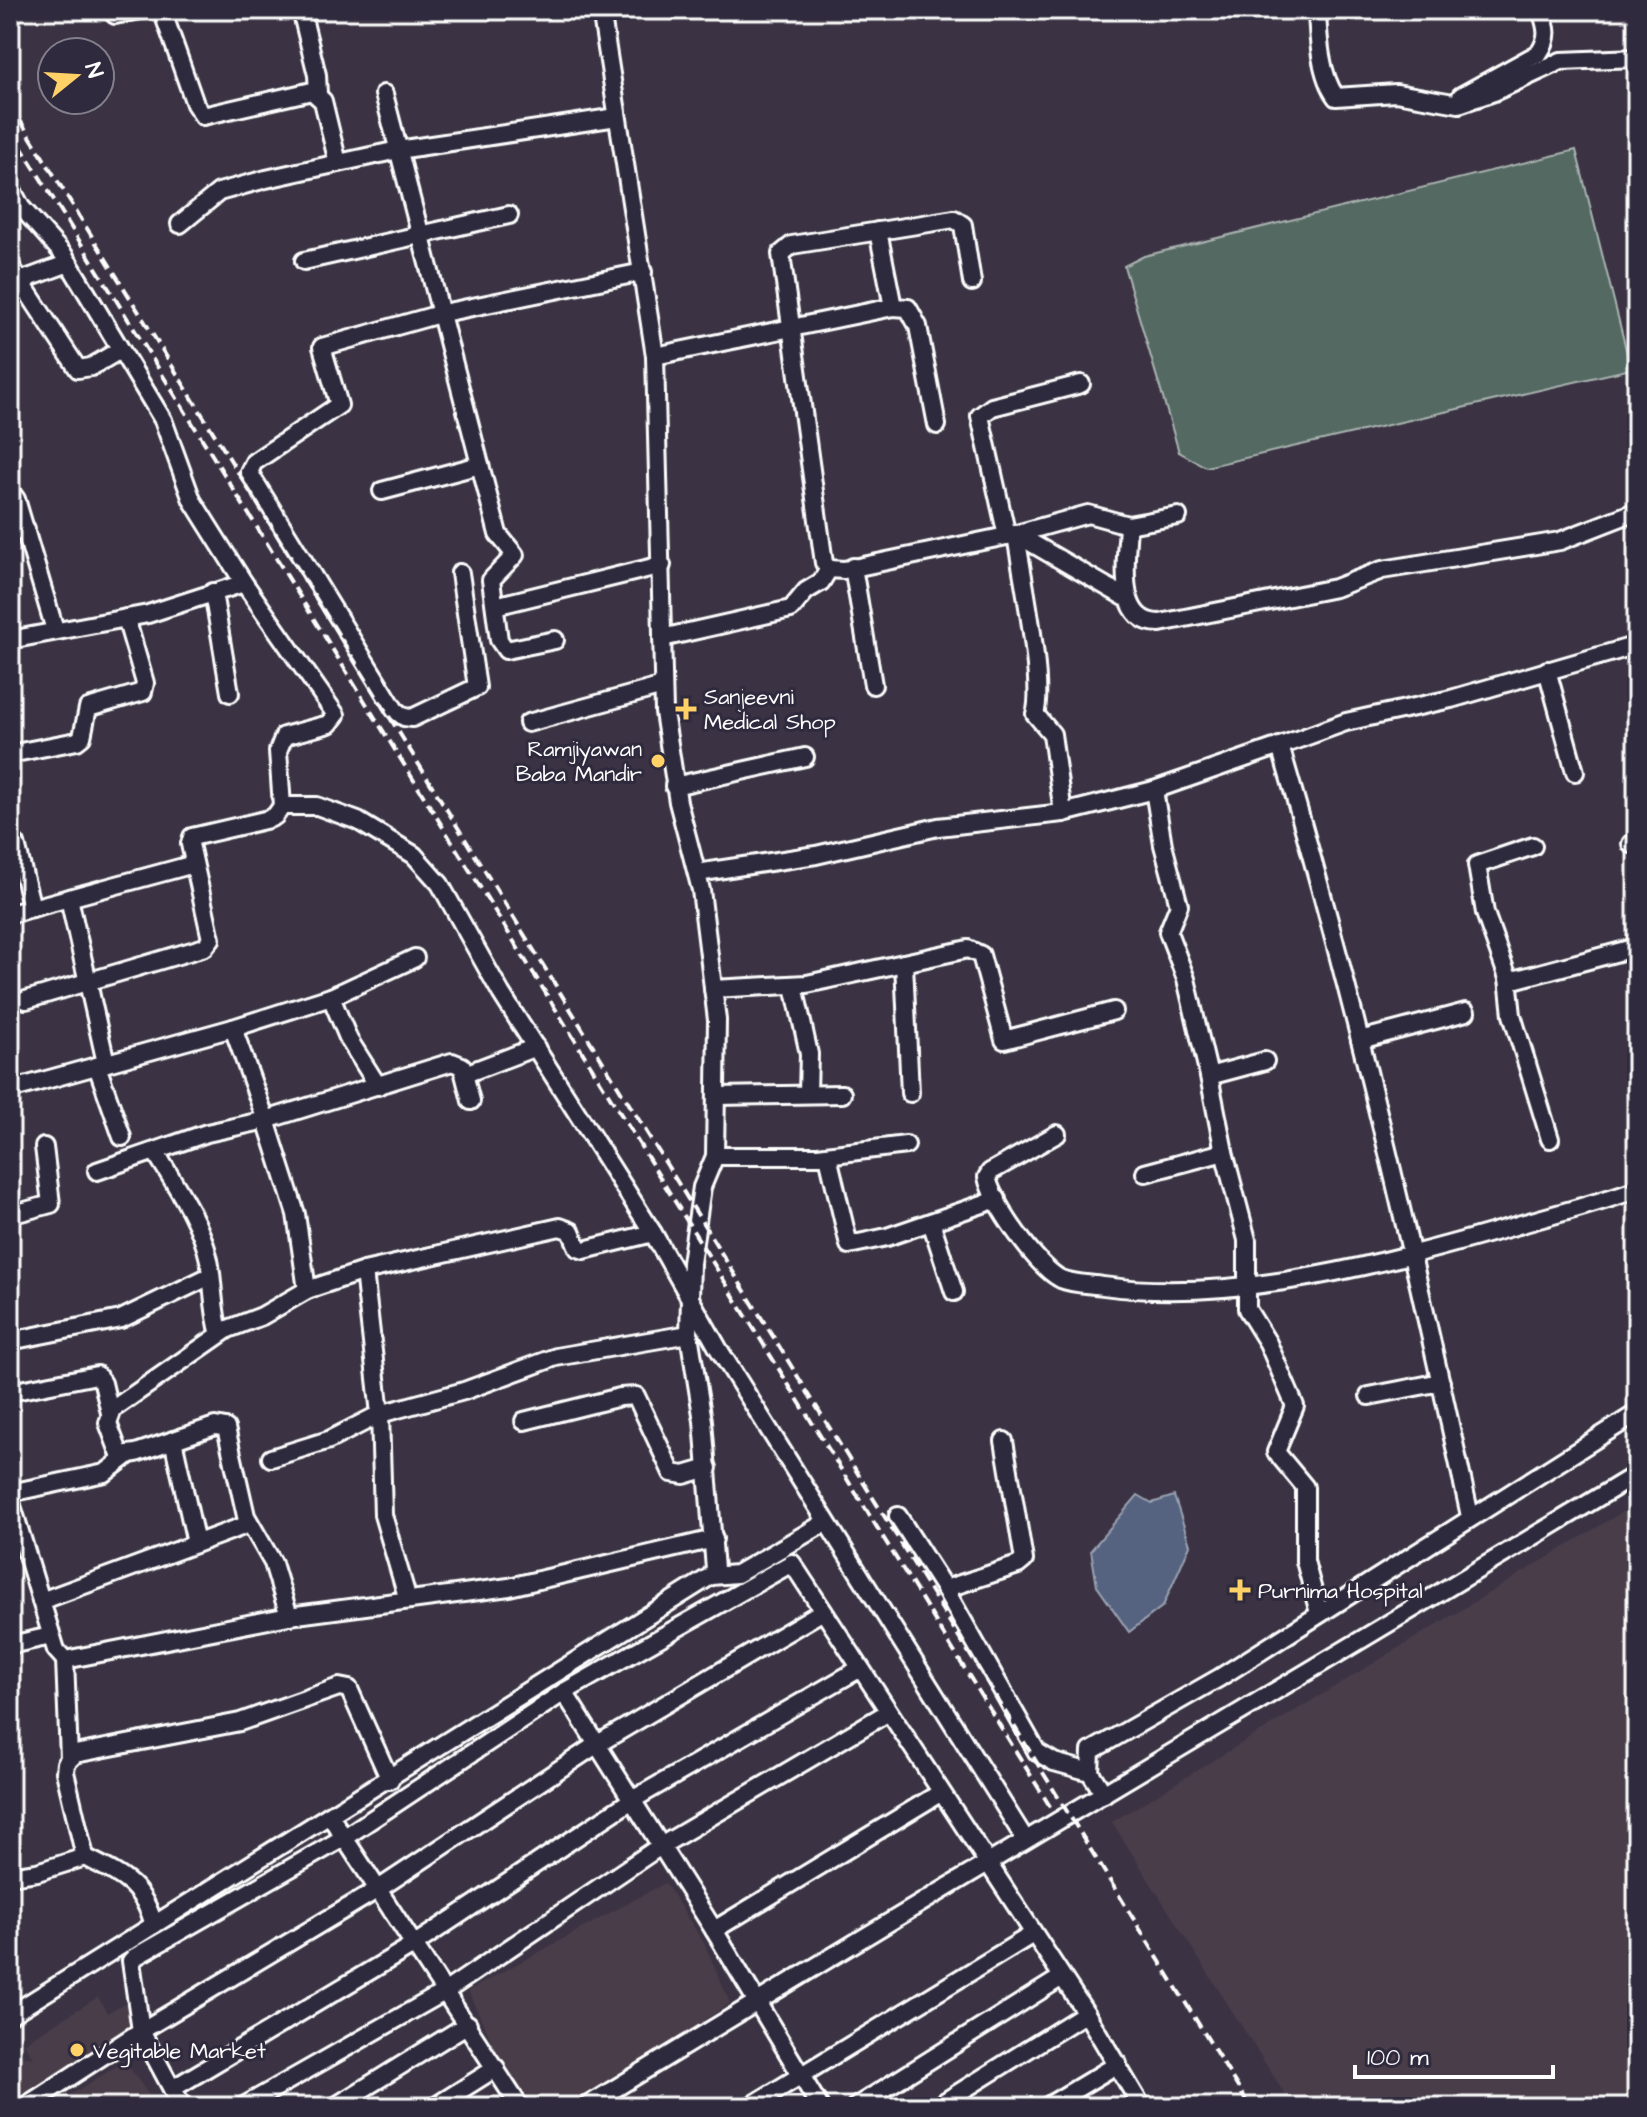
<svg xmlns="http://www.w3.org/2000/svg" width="1647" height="2117" font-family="'Architects Daughter',sans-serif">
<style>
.built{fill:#493d4a}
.green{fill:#556963;stroke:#aab4b1;stroke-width:2}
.water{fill:#566480;stroke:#9aa2b3;stroke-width:2}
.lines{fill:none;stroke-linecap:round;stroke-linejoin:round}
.minor-casing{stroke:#fff;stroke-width:22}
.minor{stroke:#2f2a3d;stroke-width:16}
.rail{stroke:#fff;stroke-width:4;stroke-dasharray:12 6;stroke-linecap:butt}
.poi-dot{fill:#ffd166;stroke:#2f2a3d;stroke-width:3}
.labels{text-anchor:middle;stroke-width:6;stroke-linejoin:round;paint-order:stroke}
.poi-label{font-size:22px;fill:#fff;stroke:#2f2a3d;text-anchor:start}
</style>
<rect width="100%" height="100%" fill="#3b3343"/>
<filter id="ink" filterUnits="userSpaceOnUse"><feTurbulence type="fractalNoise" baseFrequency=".0125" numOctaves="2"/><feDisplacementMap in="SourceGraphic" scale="16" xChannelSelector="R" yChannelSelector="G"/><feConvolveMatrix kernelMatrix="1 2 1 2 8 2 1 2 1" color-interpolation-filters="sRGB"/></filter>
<g filter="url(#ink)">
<!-- built -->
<g class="built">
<path d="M 1637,1503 L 1637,2107 L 1293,2107 L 1112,1822 Z"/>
<path d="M 665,1883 L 704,1943 L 730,2003 L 573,2107 L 531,2107 L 501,2061 L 468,1991 Z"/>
<path d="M 98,1997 L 107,2013 L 126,2002 L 146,2017 L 10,2105 L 10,2060 L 17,2054 L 33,2058 L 24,2043 Z"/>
<path d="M 125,2061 L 157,2107 L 51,2107 Z"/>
</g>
<!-- green -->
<path class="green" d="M 1576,150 L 1631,369 L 1206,467 L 1179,452 L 1124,266 L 1144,256 Z"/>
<!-- water -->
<path class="water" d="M 1138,1495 L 1152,1503 L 1174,1496 L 1190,1545 L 1163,1606 L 1129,1632 L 1097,1586 L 1091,1550 Z"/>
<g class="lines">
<!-- minor casing -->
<g class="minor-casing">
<g id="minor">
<path d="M 162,10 L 195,104 L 203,116 L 312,91 L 323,101 L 338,163"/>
<path d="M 301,10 L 317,75 L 318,94"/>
<path d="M 1317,10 C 1318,37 1320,75 1336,97 L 1396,93 L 1459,104 L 1494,92 L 1561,61 L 1637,58"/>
<path d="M 115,15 L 141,10"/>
<path d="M 384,94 L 498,534 L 515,555 L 491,580 L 499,640 L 506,650 L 555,640"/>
<path d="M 1461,96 L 1539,53 C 1550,37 1547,28 1541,10"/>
<path d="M 10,186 L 21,207 L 64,255 L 163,420 L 192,500 L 244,583 L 336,715 L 329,724 L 284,736 L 278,751 L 282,806 L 317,806 L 358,821 L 414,855 L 440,884 L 501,993 L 653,1233 L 718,1348 L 1025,1839"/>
<path d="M 180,224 L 219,192 L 266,179 L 398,150 L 617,117"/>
<path d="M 878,231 L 893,307"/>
<path d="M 304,261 L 509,215"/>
<path d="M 10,265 L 78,369 L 91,367 L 120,350"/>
<path d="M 972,282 L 963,225 L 954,219 L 792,245 L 781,254 L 824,563 L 829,569 L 844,570 L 1016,534 L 1088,514 L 1128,525 L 1178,516"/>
<path d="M 12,284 L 69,263"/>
<path d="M 655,356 L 893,307 L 908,308 L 918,326 L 937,425"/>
<path d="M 10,491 L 16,499 L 55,630"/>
<path d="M 382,491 L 480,465"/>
<path d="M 1128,525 C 1127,555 1114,623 1160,623 L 1335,588 L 1382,570 L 1560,541 L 1637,511"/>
<path d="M 10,533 L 26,529"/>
<path d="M 1016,534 C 1021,572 1045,683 1035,714 L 1052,734 L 1063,813 L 1154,790 L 1280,746 C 1355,1000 1414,1257 1470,1516"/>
<path d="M 1016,534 L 1128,599"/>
<path d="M 1007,536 L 980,416 L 992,407 L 1081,384"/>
<path d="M 853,567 L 873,685"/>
<path d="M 460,573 L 477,687 L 412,718 L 404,717 L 395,710 L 249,472 L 254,462 L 339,405 L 322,347 L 443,313 L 643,272"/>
<path d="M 213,592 L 230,693"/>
<path d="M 495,606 L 662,565"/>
<path d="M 662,638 L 791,609 L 806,591 L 821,582 L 829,569"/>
<path d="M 10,640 L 148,614 L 244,583"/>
<path d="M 1547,670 L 1575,772"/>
<path d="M 528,723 L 663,686"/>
<path d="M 1280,746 L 1346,722 L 1451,699 L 1637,645"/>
<path d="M 10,754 L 77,741 L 82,737 L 88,708 L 143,692 L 145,683 L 126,618"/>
<path d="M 674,786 L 805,757"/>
<path d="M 1154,790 L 1163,845 L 1179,905 L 1168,932 L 1186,979 L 1209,1076"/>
<path d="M 16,844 L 32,908"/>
<path d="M 1631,844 L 1637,842"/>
<path d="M 1533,846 L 1477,865 L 1485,913 L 1508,978 L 1517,979 L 1637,947"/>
<path d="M 697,873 L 816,855 L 938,827 L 1063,813"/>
<path d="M 69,898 L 106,1063"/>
<path d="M 10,914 L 194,864"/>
<path d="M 904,963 L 910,1093"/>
<path d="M 1508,978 L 1512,1015 L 1550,1139"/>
<path d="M 794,986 L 809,1054 L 808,1093"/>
<path d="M 713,989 L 807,984 L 968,949 L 981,955 L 1004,1040 L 1114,1011"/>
<path d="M 331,997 L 415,958"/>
<path d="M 26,1000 L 205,947 L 211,939 L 190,844 L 192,837 L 269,819 L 275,816 L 282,806"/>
<path d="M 1360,1040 L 1466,1012"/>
<path d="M 1265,1061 L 1209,1076 L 1224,1152 L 1247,1240 L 1247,1309 L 1268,1343 L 1295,1406 L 1276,1452 L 1305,1487 L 1305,1561 L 1319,1613"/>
<path d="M 97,1066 L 122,1137"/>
<path d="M 465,1074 L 536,1047"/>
<path d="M 10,1090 L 233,1028"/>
<path d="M 717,1096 L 842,1094"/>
<path d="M 1057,1134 L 990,1172 L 987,1177 C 992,1203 1037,1267 1061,1279 C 1073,1284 1090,1284 1103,1286 C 1236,1304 1387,1263 1515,1226 C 1555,1214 1597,1204 1637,1189"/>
<path d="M 156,1153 C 176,1186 201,1222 209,1260 C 214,1285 212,1309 220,1334"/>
<path d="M 715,1156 L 818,1156 L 906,1145"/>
<path d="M 828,1156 L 849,1245 L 887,1237 L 997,1199"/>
<path d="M 97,1171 L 207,1133 L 266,1120 L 233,1028 L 331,997 L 349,1040 L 378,1086"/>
<path d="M 1145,1173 L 1224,1152"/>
<path d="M 10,1215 L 51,1204 L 44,1147"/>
<path d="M 931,1222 L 954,1292"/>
<path d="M 364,1271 L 380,1414 L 383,1515 L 408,1600"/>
<path d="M 307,1290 L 296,1214 L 266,1120 L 452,1062 L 462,1066 L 471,1101"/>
<path d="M 10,1341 L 121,1319 L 210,1276"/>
<path d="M 10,1392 L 97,1375 L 103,1383 L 110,1413"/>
<path d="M 1369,1396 L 1441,1382"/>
<path d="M 524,1421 L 620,1397 L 636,1396 L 672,1473 L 684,1475 L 708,1468"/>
<path d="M 173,1440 L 196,1543"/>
<path d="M 271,1458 L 329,1440 L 380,1414 L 464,1391 L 556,1357 L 689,1334"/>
<path d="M 10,1493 L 105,1473 L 127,1456"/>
<path d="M 10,1499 L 56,1650 L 65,1660 L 289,1616 L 509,1587 L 714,1539"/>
<path d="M 898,1516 L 945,1589 L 1037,1752 L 1054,1762 L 1090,1772"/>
<path d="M 711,1576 L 737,1574 L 826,1522"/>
<path d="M 945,1589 L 1018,1565 L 1024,1560 L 1004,1441"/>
<path d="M 41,1601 L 249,1524"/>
<path d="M 289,1616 L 273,1563 L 246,1516 L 226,1428 L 215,1426 L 136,1453 L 120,1455 L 108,1423 L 113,1409 L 228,1329 L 262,1316 L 307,1290 L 364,1271 L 560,1227 L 571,1231 L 578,1248 L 584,1250 L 653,1233"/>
<path d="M 10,1645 L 51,1636"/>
<path d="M 65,1660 L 69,1758"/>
<path d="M 859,1669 L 632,1800 L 415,1944 L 172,2089 L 141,2031 L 131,1961 L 135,1957 L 345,1837 L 564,1692 L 792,1563 L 1086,2013 L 1142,2107"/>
<path d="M 564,1692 L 714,1930 L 820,2107"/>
<path d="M 1104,1794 L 1090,1772 L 1091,1751 L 1219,1678 L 1637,1413"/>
<path d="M 330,1816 L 520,2107"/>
<path d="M 85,1857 C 122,1876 142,1883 154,1925"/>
<path d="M 10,1876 L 37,1872 L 85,1857 L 65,1772 L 66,1763 L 75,1754 L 240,1722 L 339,1687 L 349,1689 L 390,1780"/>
<path d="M 714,1930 L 940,1793"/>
<path d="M 10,2015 L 711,1576 L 715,1569 L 703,1421 L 689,1334 L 691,1263 L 702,1187 L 715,1156 L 717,1020 L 701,890 L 678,802 L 664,712 L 655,356 L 601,10"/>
<path d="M 172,2089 L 183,2107"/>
<path d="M 24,2107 L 141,2031 L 380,1888 L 596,1745 L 823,1611"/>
<path d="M 242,2107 L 446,1991 L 659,1847 L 887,1713"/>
<path d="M 334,2107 L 468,2024"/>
<path d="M 434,2107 L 496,2068"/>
<path d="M 585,2107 C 934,1892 1287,1686 1637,1474"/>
<path d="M 749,2107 L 1033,1934"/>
<path d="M 855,2107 L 1062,1977"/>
<path d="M 936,2107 L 1086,2013"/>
<path d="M 1046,2107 L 1118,2064"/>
</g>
</g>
<!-- minor -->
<use href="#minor" class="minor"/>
<!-- rail -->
<g class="rail">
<path d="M 10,104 L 1250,2107"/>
<path d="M 10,129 L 1051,1808"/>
</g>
</g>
</g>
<!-- markers -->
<g class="poi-dot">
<path d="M682 697h8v8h8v8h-8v8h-8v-8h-8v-8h8z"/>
<circle cx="658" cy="761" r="8"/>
<path d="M1236 1578h8v8h8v8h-8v8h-8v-8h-8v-8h8z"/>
<circle cx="77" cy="2050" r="8"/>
</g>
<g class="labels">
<!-- poi labels -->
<g class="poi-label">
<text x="704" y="704">Sanjeevni<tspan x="704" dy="25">Medical Shop</tspan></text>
<text x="642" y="756" text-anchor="end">Ramjiyawan<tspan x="642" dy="25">Baba Mandir</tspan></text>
<text x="1258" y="1598">Purnima Hospital</text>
<text x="93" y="2058">Vegitable Market</text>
</g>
</g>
<!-- margin -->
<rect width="1647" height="2117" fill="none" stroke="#2f2a3d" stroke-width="40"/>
<rect x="20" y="20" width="1607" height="2077" fill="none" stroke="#fff" stroke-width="3" filter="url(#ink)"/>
<!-- north arrow -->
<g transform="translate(76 76) rotate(72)"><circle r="38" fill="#2f2a3d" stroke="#827f8b" stroke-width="2"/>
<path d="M0-6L14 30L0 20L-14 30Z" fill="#ffd166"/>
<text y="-12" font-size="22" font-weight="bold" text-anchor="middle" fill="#ffffff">N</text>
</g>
<!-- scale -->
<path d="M1355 2065v12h198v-12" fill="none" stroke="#ffffff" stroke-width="4"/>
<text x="1367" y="2065" font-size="24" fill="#ffffff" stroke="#2f2a3d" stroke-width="6" paint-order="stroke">100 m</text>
</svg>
